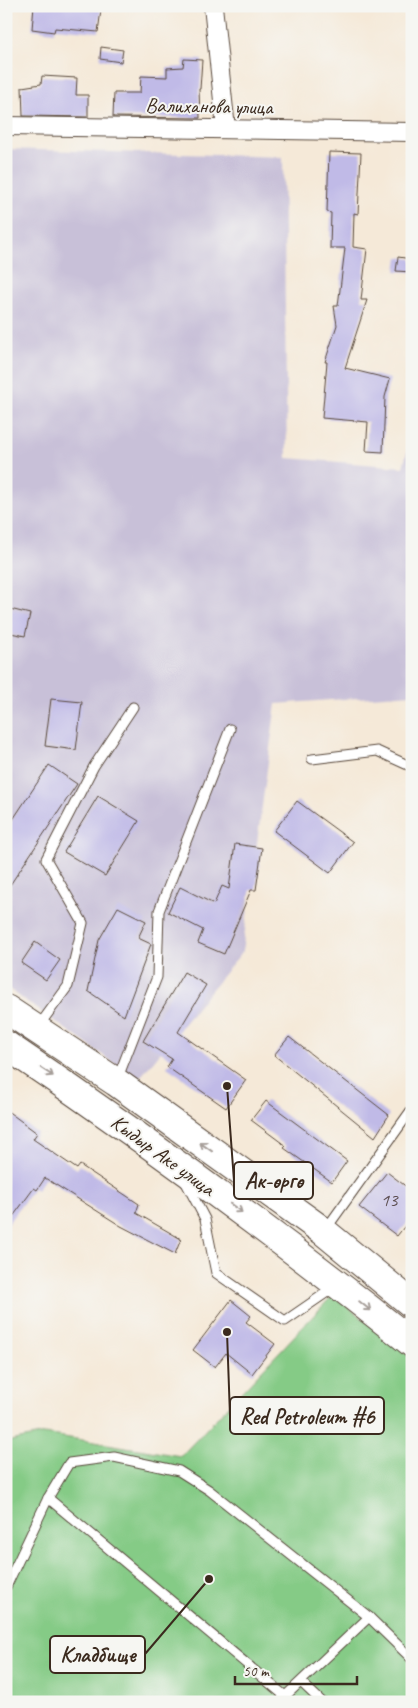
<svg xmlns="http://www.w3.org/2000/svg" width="418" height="1708" font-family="Caveat,sans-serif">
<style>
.industrial{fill:#c8c0d8}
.green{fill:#85cb86;stroke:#607a52}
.building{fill:#c0bae7}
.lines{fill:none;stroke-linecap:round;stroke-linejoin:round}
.lane-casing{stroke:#57473a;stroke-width:11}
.street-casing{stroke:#57473a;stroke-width:20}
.highway-casing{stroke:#57473a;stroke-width:30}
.lane{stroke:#fff;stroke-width:9}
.street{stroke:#fff;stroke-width:18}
.highway{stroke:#fff;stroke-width:28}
.oneway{stroke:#a79f9a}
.labels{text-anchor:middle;stroke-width:4;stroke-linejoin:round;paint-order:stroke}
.number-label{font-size:19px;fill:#5c4e50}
.street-label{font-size:21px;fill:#3b2a1e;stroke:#f6f6f2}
.leader{fill:none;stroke:#3b2a1e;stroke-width:2}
.callout-dot{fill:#3b2a1e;stroke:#f6f6f2;stroke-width:2}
.callout{fill:#f6f6f2;stroke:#3b2a1e;stroke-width:2}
.callout-label{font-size:22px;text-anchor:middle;font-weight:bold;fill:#3b2a1e}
</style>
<rect width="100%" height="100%" fill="#f6f6f2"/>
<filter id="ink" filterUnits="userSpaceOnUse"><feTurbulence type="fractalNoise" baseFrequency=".02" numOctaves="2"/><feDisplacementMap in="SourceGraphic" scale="10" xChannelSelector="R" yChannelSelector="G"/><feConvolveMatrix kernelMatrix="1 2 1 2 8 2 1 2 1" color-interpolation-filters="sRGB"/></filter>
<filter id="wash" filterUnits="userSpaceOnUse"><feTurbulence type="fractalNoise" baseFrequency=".0096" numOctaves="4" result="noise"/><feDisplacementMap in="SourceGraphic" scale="20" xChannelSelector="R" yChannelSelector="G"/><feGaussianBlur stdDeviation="1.12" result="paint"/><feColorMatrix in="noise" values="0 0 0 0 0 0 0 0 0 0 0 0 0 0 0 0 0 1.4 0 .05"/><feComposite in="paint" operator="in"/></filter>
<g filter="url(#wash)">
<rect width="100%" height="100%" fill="#f5e9d8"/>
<!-- industrial -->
<path class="industrial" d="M 6,149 L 283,157 L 287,458 L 403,467 L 412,434 L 412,694 L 276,704 L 242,952 L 138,1080 L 6,987 Z"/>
<!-- green -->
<path class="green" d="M 333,1295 L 412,1358 L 412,1702 L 6,1702 L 6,1442 L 45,1434 L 181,1456 Z"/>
<g id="blocks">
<!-- building -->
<g class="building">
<path d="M 34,6 L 68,6 L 101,10 L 98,32 L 55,28 L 54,32 L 32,29 Z"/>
<path d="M 101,47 L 123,50 L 121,62 L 100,59 Z"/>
<path d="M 184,59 L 202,60 L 200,89 L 199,89 L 200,118 L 113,117 L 114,93 L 140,93 L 141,76 L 167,77 L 167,68 L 183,67 Z"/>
<path d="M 42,76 L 77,78 L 76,95 L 88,95 L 88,117 L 23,116 L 22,87 L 41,84 Z"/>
<path d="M 329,152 L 361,153 L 358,214 L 354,213 L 353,247 L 367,249 L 361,300 L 367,300 L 345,368 L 390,379 L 385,397 L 383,452 L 366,451 L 368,422 L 322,418 L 327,362 L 325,362 L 337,325 L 334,306 L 338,306 L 345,248 L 330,248 L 331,213 L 327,212 Z"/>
<path d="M 398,257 L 412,259 L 412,272 L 396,271 Z"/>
<path d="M 6,608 L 30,614 L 25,636 L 6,632 Z"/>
<path d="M 51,699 L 82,702 L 76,750 L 45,746 Z"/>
<path d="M 49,765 L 77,784 L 6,891 L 6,830 Z"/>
<path d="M 98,796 L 139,821 L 105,876 L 64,852 Z"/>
<path d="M 297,801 L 353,842 L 330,873 L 274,831 Z"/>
<path d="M 235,844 L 262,848 L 256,890 L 251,890 L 224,954 L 198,943 L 203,930 L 168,912 L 180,887 L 214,904 L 222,886 L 229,889 Z"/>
<path d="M 118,907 L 146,921 L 138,938 L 151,944 L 124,1016 L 88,991 L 99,940 Z"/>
<path d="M 35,942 L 60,960 L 46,980 L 21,963 Z"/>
<path d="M 184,972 L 206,985 L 178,1032 L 246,1080 L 226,1108 L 167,1067 L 172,1059 L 143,1041 Z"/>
<path d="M 289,1037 L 389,1115 L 375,1137 L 274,1055 Z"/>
<path d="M 266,1101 L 347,1161 L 332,1182 L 284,1148 L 286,1146 L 251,1120 Z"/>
<path d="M 6,1110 L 37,1133 L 33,1139 L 77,1169 L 80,1165 L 139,1204 L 136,1213 L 181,1239 L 175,1254 L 121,1226 L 45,1178 L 37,1190 L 34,1188 L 6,1226 Z"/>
<path d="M 387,1172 L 412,1191 L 412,1217 L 397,1236 L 359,1207 Z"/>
<path d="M 231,1300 L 251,1316 L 246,1322 L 275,1344 L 252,1374 L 226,1353 L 215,1367 L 193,1350 Z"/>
</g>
</g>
</g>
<g filter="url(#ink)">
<use href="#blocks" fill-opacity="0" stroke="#57473a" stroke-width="1"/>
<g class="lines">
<!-- lane casing -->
<g class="lane-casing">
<g id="lane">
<path d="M 312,759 L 377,751 L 412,767"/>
<path d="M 38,1027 L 68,986 L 83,923 L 46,859 L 94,766 L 133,707"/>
<path d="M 117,1080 L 157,977 L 159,911 L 230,729"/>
<path d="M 185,1181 L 205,1219 L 216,1273 L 285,1321 L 336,1286"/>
<path d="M 326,1229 L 412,1109"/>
<path d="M 48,1498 L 285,1696"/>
<path d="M 6,1587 L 48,1498 L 69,1463 L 114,1457 L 179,1471 L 209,1490 L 369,1617"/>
<path d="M 301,1682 L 322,1702"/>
<path d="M 279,1702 L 369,1617 L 412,1659"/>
</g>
</g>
<!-- street casing -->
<g class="street-casing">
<g id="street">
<path d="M 213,6 L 226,129"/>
<path d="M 6,126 L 412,132"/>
</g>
</g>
<!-- highway casing -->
<g class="highway-casing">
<g id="highway">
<path d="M 6,1009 L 116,1082 L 323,1231 L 412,1304"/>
<path d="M 6,1045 C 145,1139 281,1238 412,1343"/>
</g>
</g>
<!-- lane -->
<use href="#lane" class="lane"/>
<!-- street -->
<use href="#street" class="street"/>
<!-- highway -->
<use href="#highway" class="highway"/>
</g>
<!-- one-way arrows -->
<defs><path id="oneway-shaft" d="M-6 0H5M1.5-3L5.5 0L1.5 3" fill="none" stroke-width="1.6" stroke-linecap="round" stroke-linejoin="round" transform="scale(1.25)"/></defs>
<g class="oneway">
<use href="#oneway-shaft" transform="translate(47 1072) rotate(34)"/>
<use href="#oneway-shaft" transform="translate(206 1147) rotate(-144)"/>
<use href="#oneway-shaft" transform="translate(236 1208) rotate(36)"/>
<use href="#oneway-shaft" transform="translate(365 1306) rotate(39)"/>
</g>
</g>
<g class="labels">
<!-- number labels -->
<g class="number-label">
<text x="389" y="1206">13</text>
</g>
<!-- street labels -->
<g class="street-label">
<text transform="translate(209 106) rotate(1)" y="7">Валиханова улица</text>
<text transform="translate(163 1155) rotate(36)" y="7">Кыдыр Аке улица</text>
</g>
</g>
<!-- callouts -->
<path class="leader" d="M227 1086L234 1181M227 1332L230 1416M209 1579L145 1654"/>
<g class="callout-dot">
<circle cx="227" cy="1086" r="5"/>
<circle cx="227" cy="1332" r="5"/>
<circle cx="209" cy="1579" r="5"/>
</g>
<g class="callout">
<rect x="234" y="1162" width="79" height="37" rx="5"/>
<rect x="230" y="1397" width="154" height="37" rx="5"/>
<rect x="50" y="1636" width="95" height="37" rx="5"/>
</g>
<g class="callout-label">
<text x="274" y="1188">Ак-өргө</text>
<text x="307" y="1424">Red Petroleum #6</text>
<text x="98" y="1662">Кладбище</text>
</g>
<!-- margin -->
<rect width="418" height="1708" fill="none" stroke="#f6f6f2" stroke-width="25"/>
<!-- scale -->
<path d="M235 1676v8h122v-8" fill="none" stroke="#3b2a1e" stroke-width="2.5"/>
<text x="243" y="1676" font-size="15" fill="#3b2a1e" stroke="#f6f6f2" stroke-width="4" paint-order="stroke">50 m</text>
</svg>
